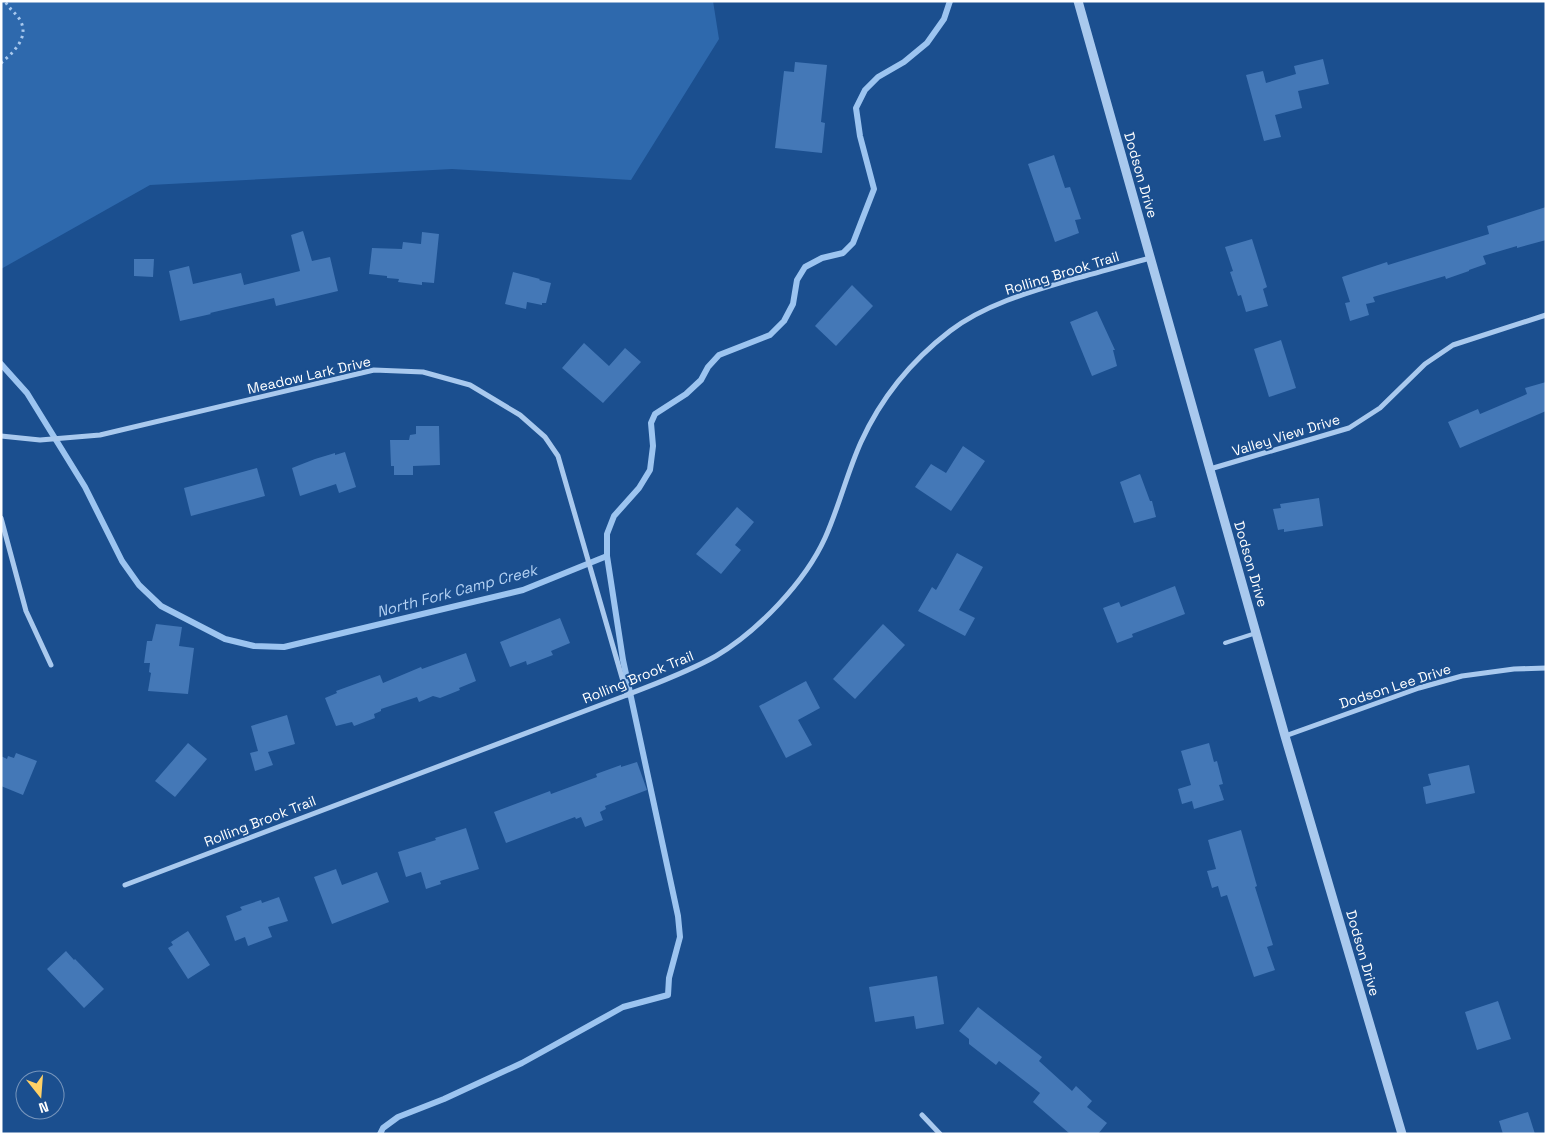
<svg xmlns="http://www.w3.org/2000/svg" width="1547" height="1135" font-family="'Space Grotesk',sans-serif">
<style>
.green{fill:#2e69ad}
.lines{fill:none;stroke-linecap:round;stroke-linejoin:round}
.stream{stroke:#9cc4f0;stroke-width:6}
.building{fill:#4478b7}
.path{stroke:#a9c9ee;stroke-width:3;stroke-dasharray:2.5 4;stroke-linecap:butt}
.service{stroke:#a9c9ee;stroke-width:4}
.minor{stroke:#a9c9ee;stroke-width:5}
.tertiary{stroke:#a9c9ee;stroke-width:9}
.labels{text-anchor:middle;stroke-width:4;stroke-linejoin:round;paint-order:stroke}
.street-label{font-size:14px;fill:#fff;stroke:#1b4f8f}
.water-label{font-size:15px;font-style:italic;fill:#b5d3f5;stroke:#1b4f8f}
</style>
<rect width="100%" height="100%" fill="#1b4f8f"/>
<!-- green -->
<path class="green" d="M 1,1 L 713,1 L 719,39 L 631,180 L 452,169 L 150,185 L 1,269 Z"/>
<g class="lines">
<!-- stream -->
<g class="stream">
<path d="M 1,364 L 27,393 L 85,487 L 122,561 L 139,585 L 161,606 L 225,639 L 254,646 L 284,647 L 523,590 L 607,556"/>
<path d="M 380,1134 L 383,1128 L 398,1117 L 444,1099 L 522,1063 L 623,1007 L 668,995 L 669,978 L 680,937 L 678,916 L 623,660 L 607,556 L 607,534 L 614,516 L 639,488 L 650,470 L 653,446 L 651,423 L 655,414 L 686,394 L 701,380 L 708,367 L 719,355 L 770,335 L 784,321 L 793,304 L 797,280 L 805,267 L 822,258 L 843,253 L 853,243 L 874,189 L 860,136 L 856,108 L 865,90 L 878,77 L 904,62 L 927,43 L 944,19 L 950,1"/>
</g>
</g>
<!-- building -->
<g class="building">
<path d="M 1323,59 L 1329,84 L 1298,91 L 1302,108 L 1275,115 L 1281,137 L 1264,141 L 1246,75 L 1263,71 L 1266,83 L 1296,74 L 1294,66 Z"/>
<path d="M 795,62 L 827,65 L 821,122 L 825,123 L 822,153 L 775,148 L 784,71 L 794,72 Z"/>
<path d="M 1054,155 L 1065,188 L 1070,187 L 1081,219 L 1075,220 L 1079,233 L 1055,242 L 1028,164 Z"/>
<path d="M 1546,207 L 1546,240 L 1517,248 L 1517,246 L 1483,256 L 1486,264 L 1469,270 L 1469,271 L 1446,279 L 1445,276 L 1373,297 L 1375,302 L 1366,304 L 1369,315 L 1350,321 L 1345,303 L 1350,302 L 1342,277 L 1387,262 L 1388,265 L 1489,234 L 1487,226 Z"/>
<path d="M 303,231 L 312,261 L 330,257 L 338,291 L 276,306 L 274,298 L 210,313 L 211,314 L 180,321 L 169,271 L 189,266 L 193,284 L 241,273 L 244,285 L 300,271 L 291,235 Z"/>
<path d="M 422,232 L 439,234 L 434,283 L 422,282 L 422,285 L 398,282 L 399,279 L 387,278 L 387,276 L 369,274 L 372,248 L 402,249 L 403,242 L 421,244 Z"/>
<path d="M 1252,239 L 1267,287 L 1263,289 L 1268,306 L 1246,312 L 1241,295 L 1238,296 L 1230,272 L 1233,271 L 1225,247 Z"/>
<path d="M 134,259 L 154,259 L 153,277 L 134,276 Z"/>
<path d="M 513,272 L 540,279 L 539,280 L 551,283 L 546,303 L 542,303 L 542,305 L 527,302 L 526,309 L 505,304 Z"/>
<path d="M 852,285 L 873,306 L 836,346 L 815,326 Z"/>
<path d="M 1097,311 L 1115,350 L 1113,350 L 1117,366 L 1092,376 L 1070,322 Z"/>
<path d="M 1281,340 L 1296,388 L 1269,397 L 1254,349 Z"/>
<path d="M 584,343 L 609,366 L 625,348 L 641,362 L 603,403 L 562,368 Z"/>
<path d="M 1546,382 L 1546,411 L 1460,448 L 1448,422 L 1478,409 L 1480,414 L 1527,394 L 1525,388 Z"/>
<path d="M 416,426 L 439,426 L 440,465 L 413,466 L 413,475 L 394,475 L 394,466 L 391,466 L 390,440 L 409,440 L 410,435 L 416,434 Z"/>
<path d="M 963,446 L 985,461 L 951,511 L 915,487 L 931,464 L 946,473 Z"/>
<path d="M 345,452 L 356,487 L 339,493 L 336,484 L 300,496 L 292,468 L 315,459 L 335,453 L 335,455 Z"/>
<path d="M 257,468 L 265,496 L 191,516 L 184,488 Z"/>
<path d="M 1140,474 L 1150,501 L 1152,501 L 1156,517 L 1134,523 L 1120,482 Z"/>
<path d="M 1319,498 L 1323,526 L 1284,532 L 1284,529 L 1278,530 L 1273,509 L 1281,508 L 1280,504 Z"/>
<path d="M 737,507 L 754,522 L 735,545 L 741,550 L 721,574 L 696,554 Z"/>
<path d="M 957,553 L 983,567 L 959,610 L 975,618 L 965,636 L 918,611 L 932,587 L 936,590 Z"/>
<path d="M 1175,586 L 1185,614 L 1132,634 L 1133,637 L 1117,643 L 1103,608 L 1119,602 L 1121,607 Z"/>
<path d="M 560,618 L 570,643 L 551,651 L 553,655 L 527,665 L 526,661 L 510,667 L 500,642 Z"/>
<path d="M 156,624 L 182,627 L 179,646 L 194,648 L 188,694 L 148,691 L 151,673 L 149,672 L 150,663 L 144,663 L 147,641 L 152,641 Z"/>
<path d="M 883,624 L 905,645 L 855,699 L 833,679 Z"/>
<path d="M 466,653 L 476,681 L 459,688 L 460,690 L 440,698 L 433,696 L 419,702 L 417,697 L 381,709 L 381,711 L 374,714 L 375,718 L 354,726 L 352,722 L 336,726 L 325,698 L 337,693 L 336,691 L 380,675 L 383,683 L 421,667 L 422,669 Z"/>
<path d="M 806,681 L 820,708 L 798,720 L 812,745 L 786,758 L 759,706 Z"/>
<path d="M 287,715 L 295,744 L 268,752 L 273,765 L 255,771 L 250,753 L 258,751 L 251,726 Z"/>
<path d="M 188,743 L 207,759 L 175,797 L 155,781 Z"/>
<path d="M 1209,743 L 1214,762 L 1217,761 L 1223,784 L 1219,785 L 1224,800 L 1194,809 L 1192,801 L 1182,804 L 1178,789 L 1191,785 L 1181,751 Z"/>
<path d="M 16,753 L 37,761 L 23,795 L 1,786 L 1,756 L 7,759 L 8,756 L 14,758 Z"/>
<path d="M 637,762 L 647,790 L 605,806 L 606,809 L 600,812 L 603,820 L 585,827 L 581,817 L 576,819 L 575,817 L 506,843 L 494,812 L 550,791 L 551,794 L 597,777 L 596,774 L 621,765 L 621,767 Z"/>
<path d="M 1469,765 L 1475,793 L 1426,804 L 1423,787 L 1431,785 L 1428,774 Z"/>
<path d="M 466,828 L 479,869 L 440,881 L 441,884 L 426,889 L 421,872 L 406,877 L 398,852 L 436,840 L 435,838 Z"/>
<path d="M 1241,830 L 1257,886 L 1255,887 L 1273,945 L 1267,947 L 1275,970 L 1254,977 L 1227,895 L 1221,897 L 1218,886 L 1212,888 L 1207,871 L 1216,869 L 1208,840 Z"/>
<path d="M 336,869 L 342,885 L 377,872 L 389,902 L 332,924 L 314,877 Z"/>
<path d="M 279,897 L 288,921 L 268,927 L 272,937 L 248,946 L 245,937 L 235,941 L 226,916 L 242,910 L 240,907 L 261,900 L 262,903 Z"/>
<path d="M 188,931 L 210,965 L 188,979 L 168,948 L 173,945 L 171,942 Z"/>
<path d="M 66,951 L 74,960 L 75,959 L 104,989 L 84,1008 L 47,969 Z"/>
<path d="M 937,976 L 944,1024 L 916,1029 L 914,1016 L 875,1022 L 869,987 Z"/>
<path d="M 1498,1001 L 1511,1039 L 1477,1050 L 1465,1012 Z"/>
<path d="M 978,1007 L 1042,1057 L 1039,1061 L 1072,1091 L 1076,1086 L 1092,1101 L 1087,1107 L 1107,1123 L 1098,1134 L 1070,1134 L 1033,1102 L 1040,1093 L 999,1061 L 996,1065 L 969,1044 L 969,1039 L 959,1031 Z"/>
<path d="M 1528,1112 L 1535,1134 L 1503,1134 L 1499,1121 Z"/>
</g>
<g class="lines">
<!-- path -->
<path class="path" d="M 1,63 C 13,53 30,37 20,20 C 16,13 9,9 5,1"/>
<!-- service -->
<path class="service" d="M 1225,643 L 1256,633"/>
<!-- minor -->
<g class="minor">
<path d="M 1,436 L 40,440 L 100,435 L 374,370 L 423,372 L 470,385 L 520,415 L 545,437 L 558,456 L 627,695"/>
<path d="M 1210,469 L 1349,428 L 1380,408 L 1425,364 L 1453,345 L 1546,315"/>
<path d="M 1,518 L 26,611 L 51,665"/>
<path d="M 1285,736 L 1419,688 L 1462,676 L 1514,669 L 1546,668"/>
<path d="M 125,885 L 627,695 C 657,683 688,672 716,656 C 758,631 805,582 825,538 C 839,507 847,473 861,442 C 881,398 911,361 950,331 C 984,305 1029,292 1070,280 C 1097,273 1124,265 1150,258"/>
<path d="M 922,1115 L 940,1134"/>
</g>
<!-- tertiary -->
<path class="tertiary" d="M 1078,1 L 1285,736 L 1402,1134"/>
</g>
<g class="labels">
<!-- street labels -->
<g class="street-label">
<text transform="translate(1141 175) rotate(74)" y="5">Dodson Drive</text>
<text transform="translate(1062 273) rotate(-17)" y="5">Rolling Brook Trail</text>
<text transform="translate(309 375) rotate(-13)" y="5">Meadow Lark Drive</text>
<text transform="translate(1286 435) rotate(-17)" y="5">Valley View Drive</text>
<text transform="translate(1251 564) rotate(74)" y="5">Dodson Drive</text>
<text transform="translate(638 677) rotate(-22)" y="5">Rolling Brook Trail</text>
<text transform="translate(1395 686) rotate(-18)" y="5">Dodson Lee Drive</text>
<text transform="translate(260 821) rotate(-21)" y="5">Rolling Brook Trail</text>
<text transform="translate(1363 953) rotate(74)" y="5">Dodson Drive</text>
</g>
<!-- water labels -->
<g class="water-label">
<text transform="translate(457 591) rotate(-15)" y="5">North Fork Camp Creek</text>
</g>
</g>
<!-- border -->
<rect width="1547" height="1135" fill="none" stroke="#ffffff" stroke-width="5"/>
<!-- north arrow -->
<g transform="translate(40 1095) rotate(163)"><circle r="24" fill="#1b4f8f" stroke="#7695bc"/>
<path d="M0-4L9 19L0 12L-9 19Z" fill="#ffd166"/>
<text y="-8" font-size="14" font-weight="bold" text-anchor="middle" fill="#ffffff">N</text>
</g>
</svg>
